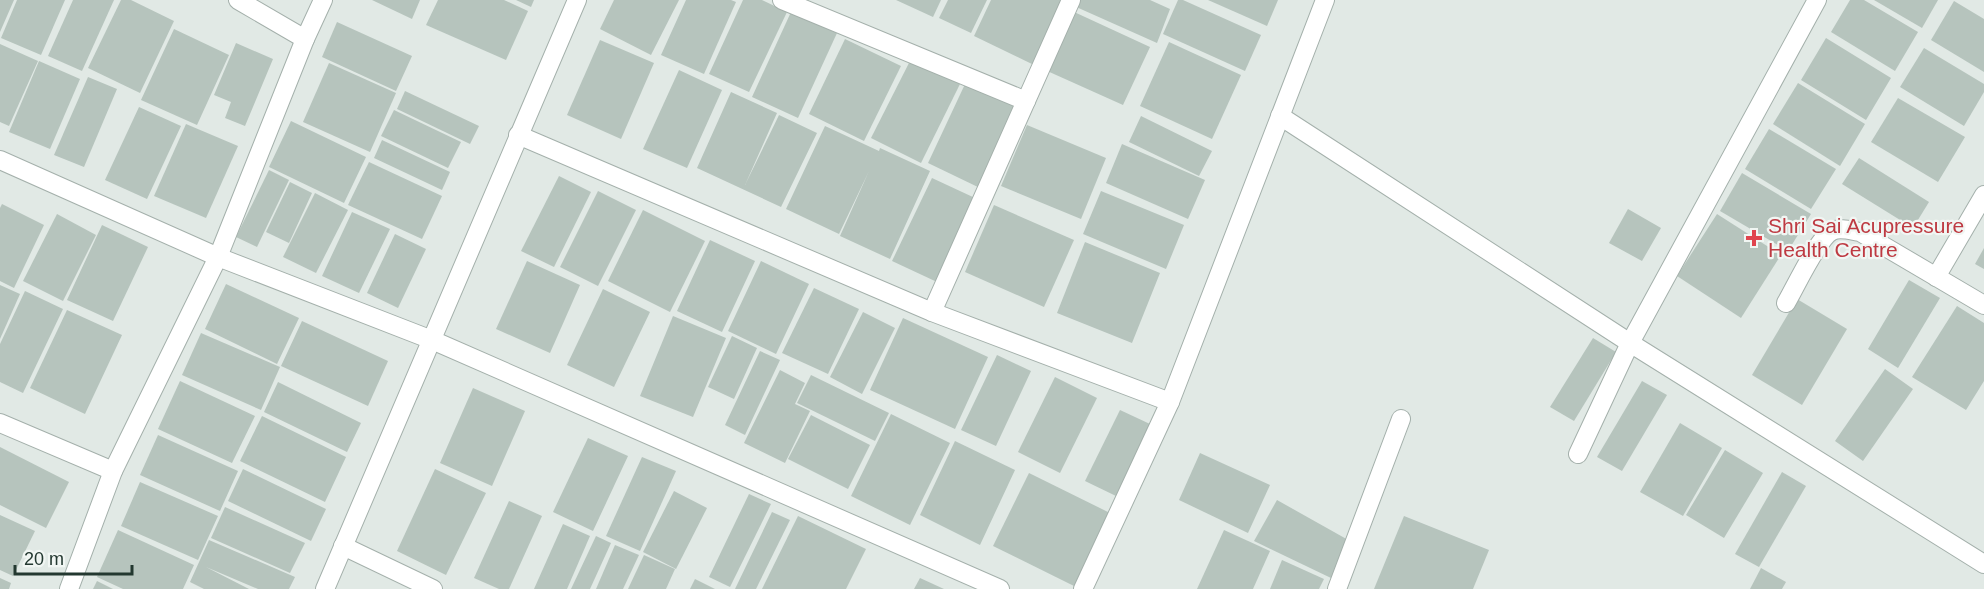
<svg xmlns="http://www.w3.org/2000/svg" width="1984" height="589" font-family="Arial,sans-serif">
<style>
.building{fill:#b6c4bd}
.lines{fill:none;stroke-linecap:round;stroke-linejoin:round}
.minor-casing{stroke:#a4b0ab;stroke-width:20}
.minor{stroke:#fff;stroke-width:18}
.health-dot{fill:#e0444e;stroke:#f1f6f3;stroke-width:2}
.labels{text-anchor:middle;stroke-width:4.5;stroke-linejoin:round;paint-order:stroke}
.health-label{font-size:21px;fill:#be3a42;stroke:#f1f6f3;text-anchor:start}
</style>
<rect width="100%" height="100%" fill="#e1e9e5"/>
<!-- building -->
<g class="building">
<path d="M 0,0 L 14,0 L 0,32 Z"/>
<path d="M 17,0 L 65,0 L 41,55 L 1,38 Z"/>
<path d="M 73,0 L 114,0 L 82,71 L 48,56 Z"/>
<path d="M 121,0 L 131,0 L 174,21 L 140,93 L 88,68 Z"/>
<path d="M 372,0 L 420,0 L 412,19 Z"/>
<path d="M 438,0 L 504,0 L 528,11 L 506,60 L 426,25 Z"/>
<path d="M 516,0 L 534,0 L 531,7 Z"/>
<path d="M 614,0 L 679,0 L 651,55 L 600,29 Z"/>
<path d="M 686,0 L 731,0 L 736,2 L 704,74 L 661,55 Z"/>
<path d="M 743,0 L 762,0 L 787,12 L 749,92 L 709,74 Z"/>
<path d="M 896,0 L 941,0 L 933,17 Z"/>
<path d="M 948,0 L 987,0 L 971,33 L 939,18 Z"/>
<path d="M 991,0 L 1065,0 L 1034,65 L 974,36 Z"/>
<path d="M 1077,0 L 1150,0 L 1170,9 L 1157,43 L 1074,6 Z"/>
<path d="M 1178,0 L 1183,0 L 1261,35 L 1245,71 L 1163,34 Z"/>
<path d="M 1208,0 L 1278,0 L 1267,26 Z"/>
<path d="M 1850,0 L 1864,0 L 1918,32 L 1895,71 L 1831,32 Z"/>
<path d="M 1874,0 L 1938,0 L 1922,28 Z"/>
<path d="M 1954,1 L 1984,19 L 1984,72 L 1931,40 Z"/>
<path d="M 1072,11 L 1150,47 L 1123,105 L 1045,70 Z"/>
<path d="M 791,12 L 837,33 L 798,118 L 752,97 Z"/>
<path d="M 337,22 L 412,56 L 396,91 L 322,57 Z"/>
<path d="M 174,29 L 229,55 L 197,125 L 141,100 Z"/>
<path d="M 1826,38 L 1891,78 L 1866,120 L 1801,80 Z"/>
<path d="M 845,39 L 901,66 L 864,141 L 809,114 Z"/>
<path d="M 600,40 L 654,63 L 621,139 L 567,115 Z"/>
<path d="M 1169,42 L 1241,75 L 1212,139 L 1140,106 Z"/>
<path d="M 236,43 L 273,59 L 245,126 L 225,118 L 231,102 L 214,95 Z"/>
<path d="M 0,44 L 38,61 L 9,126 L 0,122 Z"/>
<path d="M 1924,48 L 1984,84 L 1984,92 L 1964,126 L 1900,87 Z"/>
<path d="M 911,59 L 960,84 L 921,163 L 871,138 Z"/>
<path d="M 39,61 L 80,79 L 50,149 L 9,132 Z"/>
<path d="M 329,63 L 396,93 L 370,152 L 303,122 Z"/>
<path d="M 679,70 L 722,90 L 687,168 L 643,149 Z"/>
<path d="M 88,77 L 117,89 L 84,167 L 54,155 Z"/>
<path d="M 966,82 L 1015,105 L 982,189 L 928,163 Z"/>
<path d="M 1798,83 L 1865,124 L 1840,166 L 1773,124 Z"/>
<path d="M 405,91 L 479,126 L 470,144 L 397,109 Z"/>
<path d="M 731,92 L 777,113 L 745,185 L 779,115 L 817,133 L 781,207 L 697,168 Z"/>
<path d="M 1898,98 L 1965,137 L 1938,182 L 1871,142 Z"/>
<path d="M 139,107 L 181,126 L 147,199 L 105,180 Z"/>
<path d="M 394,110 L 461,142 L 448,168 L 381,136 Z"/>
<path d="M 1141,116 L 1212,151 L 1199,176 L 1129,142 Z"/>
<path d="M 291,121 L 366,157 L 344,203 L 269,167 Z"/>
<path d="M 186,124 L 238,146 L 206,218 L 154,196 Z"/>
<path d="M 1027,125 L 1106,158 L 1081,219 L 1001,186 Z"/>
<path d="M 825,126 L 879,151 L 880,148 L 930,171 L 890,259 L 840,236 L 869,171 L 839,234 L 786,209 Z"/>
<path d="M 1769,129 L 1836,169 L 1811,209 L 1745,169 Z"/>
<path d="M 382,140 L 450,172 L 442,190 L 374,158 Z"/>
<path d="M 1122,144 L 1205,180 L 1188,219 L 1106,183 Z"/>
<path d="M 1859,158 L 1929,202 L 1913,228 L 1842,184 Z"/>
<path d="M 369,162 L 442,196 L 422,239 L 348,205 Z"/>
<path d="M 269,170 L 289,180 L 257,247 L 236,237 Z"/>
<path d="M 1742,173 L 1811,214 L 1788,251 L 1720,211 Z"/>
<path d="M 559,176 L 591,192 L 554,267 L 521,251 Z"/>
<path d="M 932,178 L 975,198 L 937,282 L 892,261 Z"/>
<path d="M 290,182 L 312,193 L 289,243 L 266,232 Z"/>
<path d="M 598,191 L 636,210 L 598,286 L 560,267 Z"/>
<path d="M 1101,191 L 1184,225 L 1166,269 L 1083,234 Z"/>
<path d="M 315,193 L 348,210 L 316,273 L 283,257 Z"/>
<path d="M 2,204 L 44,225 L 14,288 L 0,281 L 0,208 Z"/>
<path d="M 994,205 L 1074,240 L 1044,307 L 965,272 Z"/>
<path d="M 1628,209 L 1661,228 L 1642,261 L 1609,243 Z"/>
<path d="M 643,210 L 705,241 L 670,312 L 608,281 Z"/>
<path d="M 352,212 L 390,229 L 359,293 L 322,276 Z"/>
<path d="M 57,214 L 96,235 L 63,301 L 23,281 Z"/>
<path d="M 1717,214 L 1781,255 L 1741,318 L 1677,276 Z"/>
<path d="M 102,225 L 148,247 L 113,321 L 67,300 Z"/>
<path d="M 395,234 L 426,249 L 398,308 L 367,293 Z"/>
<path d="M 710,240 L 755,261 L 722,332 L 677,311 Z"/>
<path d="M 1085,242 L 1160,273 L 1132,343 L 1057,313 Z"/>
<path d="M 1984,248 L 1984,269 L 1975,264 Z"/>
<path d="M 527,261 L 580,285 L 550,353 L 496,329 Z"/>
<path d="M 761,261 L 809,284 L 776,354 L 728,331 Z"/>
<path d="M 1909,280 L 1940,298 L 1898,368 L 1868,349 Z"/>
<path d="M 226,284 L 299,318 L 277,364 L 205,329 Z"/>
<path d="M 0,285 L 20,294 L 0,339 Z"/>
<path d="M 814,288 L 859,309 L 828,374 L 782,353 Z"/>
<path d="M 603,289 L 650,312 L 614,387 L 567,365 Z"/>
<path d="M 25,291 L 63,309 L 23,393 L 0,382 L 0,344 Z"/>
<path d="M 1797,299 L 1847,329 L 1802,405 L 1752,375 Z"/>
<path d="M 1957,306 L 1984,323 L 1984,381 L 1966,410 L 1912,377 Z"/>
<path d="M 67,310 L 122,335 L 85,414 L 30,388 Z"/>
<path d="M 863,312 L 895,328 L 862,394 L 830,377 Z"/>
<path d="M 673,316 L 726,338 L 693,417 L 640,396 Z"/>
<path d="M 903,318 L 988,357 L 955,429 L 870,390 Z"/>
<path d="M 302,321 L 388,361 L 368,406 L 281,366 Z"/>
<path d="M 201,333 L 280,367 L 261,410 L 182,375 Z"/>
<path d="M 732,336 L 757,348 L 734,399 L 708,387 Z"/>
<path d="M 1593,338 L 1616,352 L 1574,421 L 1550,407 Z"/>
<path d="M 760,351 L 780,360 L 745,435 L 725,425 Z"/>
<path d="M 997,355 L 1031,371 L 996,446 L 961,430 Z"/>
<path d="M 1885,369 L 1913,389 L 1863,461 L 1835,441 Z"/>
<path d="M 780,370 L 805,383 L 795,404 L 810,411 L 785,463 L 744,443 Z"/>
<path d="M 811,375 L 889,413 L 875,441 L 797,403 Z"/>
<path d="M 1055,377 L 1097,398 L 1060,473 L 1018,452 Z"/>
<path d="M 180,381 L 255,416 L 232,463 L 158,429 Z"/>
<path d="M 1642,381 L 1667,395 L 1622,471 L 1597,457 Z"/>
<path d="M 278,382 L 361,423 L 347,452 L 264,412 Z"/>
<path d="M 473,388 L 525,411 L 492,486 L 440,463 Z"/>
<path d="M 1120,410 L 1150,424 L 1116,496 L 1085,481 Z"/>
<path d="M 891,414 L 950,443 L 910,525 L 851,496 Z"/>
<path d="M 811,415 L 870,445 L 848,489 L 788,459 Z"/>
<path d="M 262,416 L 346,457 L 325,502 L 240,461 Z"/>
<path d="M 1680,423 L 1722,448 L 1683,516 L 1640,492 Z"/>
<path d="M 158,435 L 238,471 L 220,511 L 140,475 Z"/>
<path d="M 588,438 L 628,456 L 593,531 L 553,512 Z"/>
<path d="M 955,441 L 1015,470 L 980,545 L 920,515 Z"/>
<path d="M 0,447 L 69,482 L 46,528 L 0,505 Z"/>
<path d="M 1725,450 L 1763,473 L 1724,538 L 1686,515 Z"/>
<path d="M 1200,453 L 1270,485 L 1248,533 L 1179,500 Z"/>
<path d="M 642,457 L 676,471 L 640,551 L 606,536 Z"/>
<path d="M 243,469 L 326,509 L 311,541 L 228,501 Z"/>
<path d="M 435,469 L 486,493 L 446,575 L 397,551 Z"/>
<path d="M 1782,472 L 1806,486 L 1759,567 L 1735,554 Z"/>
<path d="M 1029,473 L 1110,513 L 1074,586 L 993,546 Z"/>
<path d="M 140,482 L 218,516 L 198,560 L 121,526 Z"/>
<path d="M 674,491 L 707,508 L 676,569 L 643,552 Z"/>
<path d="M 749,494 L 771,504 L 730,587 L 709,577 Z"/>
<path d="M 1277,500 L 1350,541 L 1331,578 L 1254,541 Z"/>
<path d="M 509,501 L 542,516 L 509,589 L 499,589 L 474,578 Z"/>
<path d="M 225,507 L 305,543 L 290,573 L 211,538 Z"/>
<path d="M 772,512 L 790,520 L 756,589 L 735,589 Z"/>
<path d="M 0,515 L 35,531 L 13,576 L 0,570 Z"/>
<path d="M 798,516 L 866,549 L 846,589 L 762,589 Z"/>
<path d="M 1404,516 L 1489,550 L 1473,589 L 1374,589 Z"/>
<path d="M 563,524 L 590,536 L 567,589 L 534,589 Z"/>
<path d="M 118,530 L 194,565 L 183,589 L 123,589 L 97,577 Z"/>
<path d="M 1224,530 L 1270,551 L 1253,589 L 1197,589 Z"/>
<path d="M 596,536 L 611,543 L 590,589 L 571,589 Z"/>
<path d="M 209,540 L 295,577 L 289,589 L 258,589 L 206,567 L 249,589 L 204,589 L 190,582 Z"/>
<path d="M 615,545 L 639,555 L 623,589 L 596,589 Z"/>
<path d="M 644,555 L 675,569 L 666,589 L 628,589 Z"/>
<path d="M 1282,560 L 1324,579 L 1319,589 L 1270,589 Z"/>
<path d="M 1761,568 L 1786,582 L 1782,589 L 1750,589 Z"/>
<path d="M 0,578 L 11,583 L 9,589 L 0,589 Z"/>
<path d="M 920,578 L 944,589 L 914,589 Z"/>
<path d="M 695,579 L 715,589 L 690,589 Z"/>
<path d="M 97,581 L 113,589 L 93,589 Z"/>
</g>
<g class="lines">
<!-- minor casing -->
<g class="minor-casing">
<g id="minor">
<path d="M 238,0 L 305,39"/>
<path d="M 782,0 L 1026,101"/>
<path d="M 1280,116 L 1630,343 L 1984,564"/>
<path d="M 518,135 L 932,312 L 1170,402"/>
<path d="M 0,160 L 218,257 L 432,340 L 1000,589"/>
<path d="M 1936,277 L 1984,195"/>
<path d="M 1786,303 C 1795,288 1818,238 1832,231 C 1840,227 1852,231 1860,232 L 1984,305"/>
<path d="M 932,312 L 1071,0"/>
<path d="M 0,423 L 113,471"/>
<path d="M 1578,454 L 1630,343 L 1817,0"/>
<path d="M 343,546 L 433,589"/>
<path d="M 69,589 L 113,471 L 218,257 L 305,39 L 323,0"/>
<path d="M 325,589 L 577,0"/>
<path d="M 1083,589 L 1170,402 L 1325,0"/>
<path d="M 1337,589 L 1401,419"/>
</g>
</g>
<!-- minor -->
<use href="#minor" class="minor"/>
</g>
<!-- markers -->
<path class="health-dot" d="M1751 229h6v6h6v6h-6v6h-6v-6h-6v-6h6z"/>
<g class="labels">
<!-- health labels -->
<g class="health-label">
<text x="1768" y="233">Shri Sai Acupressure<tspan x="1768" dy="24">Health Centre</tspan></text>
</g>
</g>
<!-- scale -->
<path d="M15 565v9h117v-9" fill="none" stroke="#233830" stroke-width="3"/>
<text x="24" y="565" font-size="18" fill="#233830" stroke="#f1f6f3" stroke-width="4.5" paint-order="stroke">20 m</text>
</svg>
